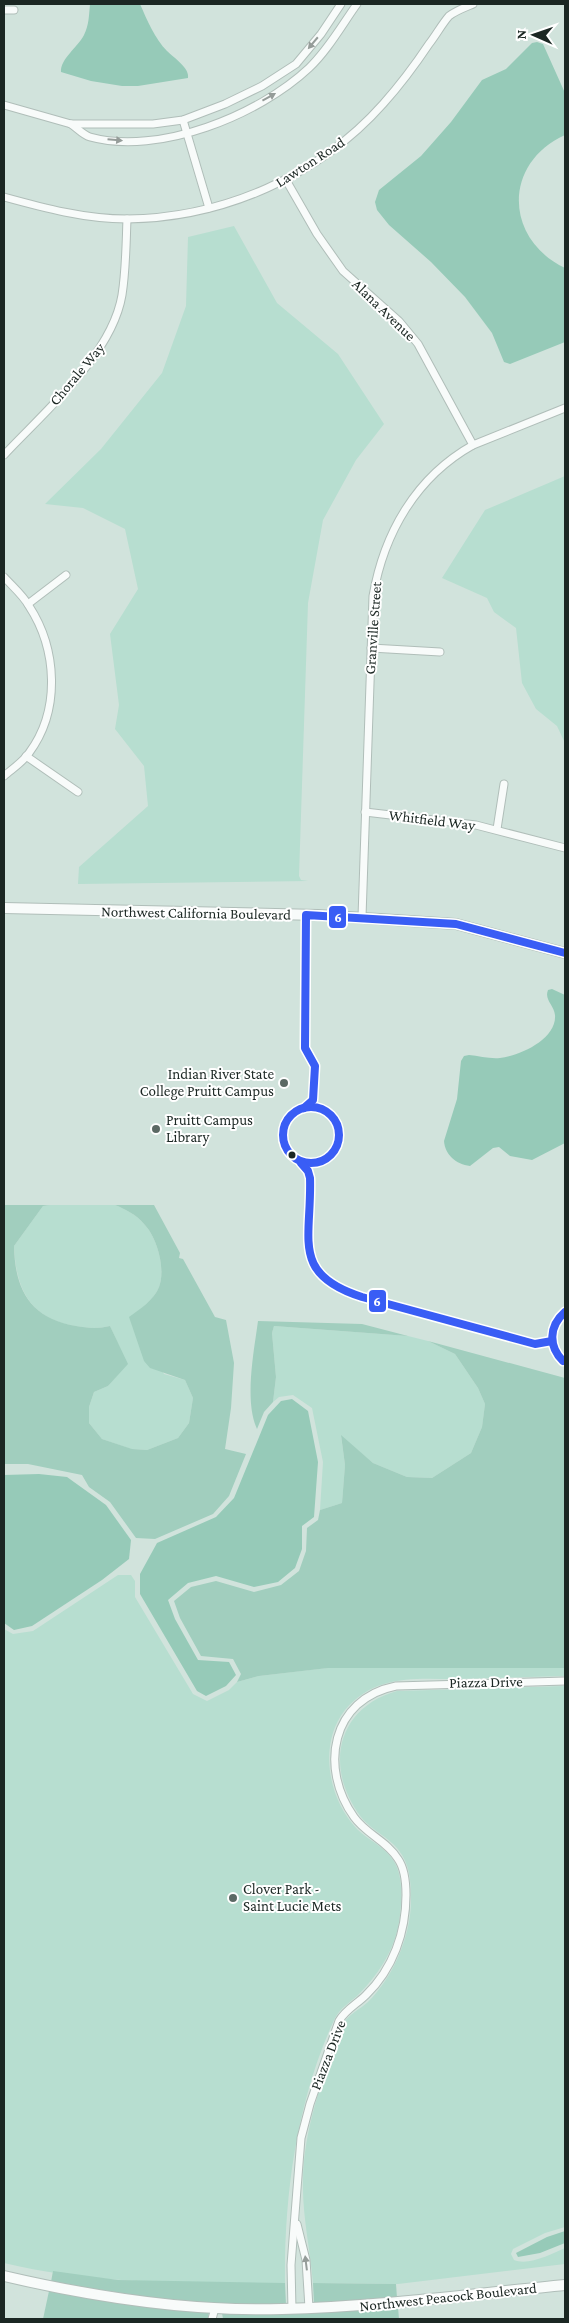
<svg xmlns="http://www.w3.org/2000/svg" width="569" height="2323" font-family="'Crimson Pro',serif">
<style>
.green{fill:#b7ded0}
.forest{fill:#a1cebe}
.water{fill:#96cab8}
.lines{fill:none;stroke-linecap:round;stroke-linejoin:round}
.street-casing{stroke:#b0beb9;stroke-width:9}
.secondary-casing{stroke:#b0beb9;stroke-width:12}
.street{stroke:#f8fbfa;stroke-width:7}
.secondary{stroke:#f8fbfa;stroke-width:10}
.bus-1-casing{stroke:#fff;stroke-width:11}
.bus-1{stroke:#395df5;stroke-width:8}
.oneway{fill:#959c99}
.poi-dot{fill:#5b6964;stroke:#fff;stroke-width:2}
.bus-dot{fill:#1b2723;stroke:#fff;stroke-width:2}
.labels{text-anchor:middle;stroke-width:4;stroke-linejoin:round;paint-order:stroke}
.street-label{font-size:15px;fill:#1b2723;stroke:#fff}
.poi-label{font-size:15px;fill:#1b2723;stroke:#fff;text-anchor:start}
.line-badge{stroke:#fff;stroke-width:2}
.badge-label{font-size:14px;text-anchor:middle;font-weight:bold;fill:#fff}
</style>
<rect width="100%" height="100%" fill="#d1e3dc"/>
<!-- green -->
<g class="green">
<path d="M 234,226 L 277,303 L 338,354 L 384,424 L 356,460 L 323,520 L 308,603 L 299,876 L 301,880 L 308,881 L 78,884 L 79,867 L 148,806 L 144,766 L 115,729 L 119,705 L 110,634 L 138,589 L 125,529 L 83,508 L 45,504 L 101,449 L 162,373 L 186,306 L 188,237 Z"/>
<path d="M 565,476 L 565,743 L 557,726 L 536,709 L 522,683 L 516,628 L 494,612 L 487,598 L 442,578 L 485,510 Z"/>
<path d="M 50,1205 L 115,1205 C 125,1209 137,1215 144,1224 C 157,1237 166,1269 159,1287 C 154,1300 140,1309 130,1318 L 164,1374 L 185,1380 L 193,1398 L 189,1423 L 178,1438 L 147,1450 L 131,1449 L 102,1439 L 89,1423 L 89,1407 L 94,1392 L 108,1386 L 127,1364 L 110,1326 C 98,1329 87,1328 75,1326 C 30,1318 16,1290 14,1246 L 43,1206 Z"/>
<path d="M 274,1326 L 408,1336 L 428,1341 L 455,1354 L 478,1388 L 485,1404 L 482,1427 L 471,1453 L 432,1478 L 407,1477 L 373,1463 L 341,1436 L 345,1465 L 342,1503 L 320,1510 L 323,1462 L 312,1408 L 293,1395 L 279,1397 L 273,1402 L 276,1377 L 272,1333 Z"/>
<path d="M 118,1575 L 131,1575 L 135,1581 L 135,1597 L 193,1694 L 207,1701 L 229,1690 L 237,1682 L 259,1676 L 327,1668 L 565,1668 L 565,1676 C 528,1677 490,1678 453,1679 C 430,1679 406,1677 384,1684 C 369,1688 355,1698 345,1710 C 318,1744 328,1799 357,1829 C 368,1840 385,1847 393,1860 C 403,1874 402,1898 400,1915 C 397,1945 381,1972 359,1994 C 352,2001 340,2008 335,2018 C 297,2099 284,2194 285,2283 C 191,2283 95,2285 4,2263 L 4,1629 L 13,1634 L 33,1631 Z"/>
<path d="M 565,1686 L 565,2227 L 545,2233 L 513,2249 L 511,2254 L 514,2260 C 529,2266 551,2254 565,2248 L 565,2264 L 398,2284 L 313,2283 C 310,2248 302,2215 303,2180 C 304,2126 324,2074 343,2024 C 349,2014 359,2010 368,2002 C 393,1977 410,1938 411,1903 C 411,1887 411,1869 402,1855 C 392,1838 373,1832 361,1817 C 324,1768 336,1708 397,1691 Z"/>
</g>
<!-- forest -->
<g class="forest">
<path d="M 4,1205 L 50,1205 L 43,1206 L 14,1246 C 15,1290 30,1318 76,1326 C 87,1328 98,1329 110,1326 L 128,1364 L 108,1386 L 94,1392 L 89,1407 L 89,1423 L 102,1439 L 132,1449 L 147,1450 L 178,1438 L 189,1423 L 193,1398 L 185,1380 L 150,1368 L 144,1361 L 129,1317 C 140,1309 154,1300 159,1287 C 166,1269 157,1237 144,1224 C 137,1215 125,1209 115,1205 L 154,1205 L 180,1253 L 179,1258 L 183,1259 L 215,1317 L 226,1320 L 234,1363 L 231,1408 L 225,1449 L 246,1454 L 229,1496 L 213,1514 L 155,1539 L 136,1538 L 110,1502 L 89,1487 L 82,1475 L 28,1464 L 4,1464 Z"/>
<path d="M 258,1321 L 362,1324 L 408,1336 L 274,1326 L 272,1333 L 276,1377 L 273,1402 L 264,1412 L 257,1429 C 244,1401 254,1351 258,1321 Z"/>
<path d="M 428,1341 L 565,1378 L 565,1668 L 328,1668 L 259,1676 L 237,1682 L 241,1674 L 233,1659 L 201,1656 L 180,1618 L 174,1601 L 191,1587 L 216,1581 L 254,1592 L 281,1585 L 299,1571 L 306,1551 L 307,1528 L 318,1520 L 320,1510 L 342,1503 L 345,1465 L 341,1435 L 373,1463 L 407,1477 L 432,1478 L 471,1453 L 482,1427 L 485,1404 L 478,1388 L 455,1354 Z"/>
<path d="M 53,2271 L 118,2280 L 285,2283 L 286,2305 L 212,2303 L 147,2297 L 51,2282 Z"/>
<path d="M 313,2283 L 396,2284 L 397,2298 L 314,2304 Z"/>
<path d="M 49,2291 L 209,2312 L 208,2319 L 43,2319 Z"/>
<path d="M 398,2307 L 399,2319 L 223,2319 L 222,2313 L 282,2314 Z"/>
</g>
<!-- water -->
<g class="water">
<path d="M 90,4 L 140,4 C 147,20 155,39 167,51 C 174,58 190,68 188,78 L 138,86 L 122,86 L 91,81 L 61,72 C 60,59 78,47 84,35 C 89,25 89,15 90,4 Z"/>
<path d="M 537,42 L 543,44 L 565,93 L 565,135 C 503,163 504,239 565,268 L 565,342 L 510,364 L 504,362 L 492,333 L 465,297 L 431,262 L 389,225 L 377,210 L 375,202 L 379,190 L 421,156 L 451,122 L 482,80 L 506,69 L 532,43 Z"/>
<path d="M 552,989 L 565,995 L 565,1143 L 532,1160 L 510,1156 L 499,1147 L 493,1148 L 470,1166 C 456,1164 445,1155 444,1141 L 457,1099 L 461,1061 L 464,1056 L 469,1055 C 479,1056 490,1059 500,1058 C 520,1056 557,1039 555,1015 C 554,1005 544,1000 548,990 Z"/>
<path d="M 292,1399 L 308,1411 L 318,1462 L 314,1517 L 302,1526 L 302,1549 L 295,1568 L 278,1582 L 254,1587 L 216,1576 L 188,1583 L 168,1600 L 175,1619 L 198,1660 L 229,1662 L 236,1675 L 226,1686 L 206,1696 L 197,1691 L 140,1594 L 140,1574 L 157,1543 L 216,1517 L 234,1498 L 268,1415 L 281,1401 Z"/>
<path d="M 39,1474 L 67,1477 L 106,1505 L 131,1540 L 129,1559 L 102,1580 L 32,1626 L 14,1630 L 4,1623 L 4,1475 Z"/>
<path d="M 565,2231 L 565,2243 L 540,2253 L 518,2257 L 516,2253 L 547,2237 Z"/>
</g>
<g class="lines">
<!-- street casing -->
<g class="street-casing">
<g id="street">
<path d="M 4,10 L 14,10"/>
<path d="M 4,105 L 71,124 L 153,124 L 183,120 L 225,104 L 262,86 L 296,64 L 321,34 L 341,4"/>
<path d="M 183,120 L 209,208"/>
<path d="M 71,124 C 77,128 83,135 90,137 C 159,156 259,115 309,68 C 328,50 342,25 357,4"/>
<path d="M 286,180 L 317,234 L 343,271 L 399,321 L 418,344 L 473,445"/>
<path d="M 4,197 C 44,208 85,219 127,219 C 223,218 319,176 383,104 C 400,85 415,65 429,44 C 436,35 442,24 449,16 C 455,11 466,7 473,4"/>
<path d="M 4,455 C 44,412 112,355 122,295 C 126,270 126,244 127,219"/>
<path d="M 4,577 C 12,586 23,595 29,606 C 57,649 61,710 29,753 C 23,762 12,769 4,776"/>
<path d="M 28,604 L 66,575"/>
<path d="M 371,648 L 440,652"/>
<path d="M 26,756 L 78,792"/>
<path d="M 365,812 L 476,825 L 565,848"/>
<path d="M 497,829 L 504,784"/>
<path d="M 362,917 L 373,596 C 384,533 416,477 473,445 L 565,408"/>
<path d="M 297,2224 L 306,2260 L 309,2308"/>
<path d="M 292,2309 L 291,2265 L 301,2138 L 310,2104 L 339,2021 C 345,2010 357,2004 366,1995 C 393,1969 406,1932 406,1895 C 406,1883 405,1869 398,1859 C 387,1841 366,1834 354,1817 C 319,1768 331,1699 396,1686 L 565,1681"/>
<path d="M 212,2319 L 215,2308"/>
</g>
</g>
<!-- secondary casing -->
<g class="secondary-casing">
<g id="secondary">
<path d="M 4,908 L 318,915 L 456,924 L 565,953"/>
<path d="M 4,2276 C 94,2297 189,2312 282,2309 C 377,2307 471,2294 565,2285"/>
</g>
</g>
<!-- street -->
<use href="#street" class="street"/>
<!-- secondary -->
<use href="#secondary" class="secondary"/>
<!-- bus-1 casing -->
<g class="bus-1-casing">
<g id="bus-1">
<circle cx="311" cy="1135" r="28"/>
<path d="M 304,1108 L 313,1100 L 315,1066 L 305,1048 L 306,915 L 456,924 L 565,953"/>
<path d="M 301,1163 L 308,1171 L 310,1178 C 312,1239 290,1274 362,1297 L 535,1344 L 552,1341"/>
<path d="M 563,1361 C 548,1346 549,1326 565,1312"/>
</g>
</g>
<!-- bus-1 -->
<use href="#bus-1" class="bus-1"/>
</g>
<!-- one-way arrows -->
<defs><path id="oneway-solid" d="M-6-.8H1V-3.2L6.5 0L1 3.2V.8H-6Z" transform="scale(1.25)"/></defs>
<g class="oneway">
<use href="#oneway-solid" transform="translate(313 43) rotate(130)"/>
<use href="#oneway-solid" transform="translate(269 97) rotate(-29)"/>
<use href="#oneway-solid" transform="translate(115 140) rotate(5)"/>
<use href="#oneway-solid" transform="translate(306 2263) rotate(-97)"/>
</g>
<!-- markers -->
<g class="poi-dot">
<circle cx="284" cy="1083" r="5"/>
<circle cx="156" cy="1129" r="5"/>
<circle cx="233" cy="1898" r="5"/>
</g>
<circle class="bus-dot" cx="292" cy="1155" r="4.5"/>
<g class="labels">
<!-- street labels -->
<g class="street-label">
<text transform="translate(310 162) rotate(-33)" y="5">Lawton Road</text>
<text transform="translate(384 310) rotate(44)" y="5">Alana Avenue</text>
<text transform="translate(77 374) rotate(-50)" y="5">Chorale Way</text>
<text transform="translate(373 628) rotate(-86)" y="5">Granville Street</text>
<text transform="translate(432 820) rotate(7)" y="5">Whitfield Way</text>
<text transform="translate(196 913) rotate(1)" y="5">Northwest California Boulevard</text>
<text transform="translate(486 1682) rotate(-1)" y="5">Piazza Drive</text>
<text transform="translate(328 2055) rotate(-69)" y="5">Piazza Drive</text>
<text transform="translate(448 2297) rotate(-6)" y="5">Northwest Peacock Boulevard</text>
</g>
<!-- poi labels -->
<g class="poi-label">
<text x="274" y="1079" text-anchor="end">Indian River State<tspan x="274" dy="17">College Pruitt Campus</tspan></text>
<text x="166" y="1125">Pruitt Campus<tspan x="166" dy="17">Library</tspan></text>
<text x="243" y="1894">Clover Park -<tspan x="243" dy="17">Saint Lucie Mets</tspan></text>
</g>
</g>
<g class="line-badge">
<rect x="328" y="905" width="19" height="24" rx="5" fill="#395df5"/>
<rect x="368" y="1289" width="19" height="24" rx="5" fill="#395df5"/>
</g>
<g class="badge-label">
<text x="338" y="922">6</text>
<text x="377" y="1306">6</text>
</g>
<!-- border -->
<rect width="569" height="2323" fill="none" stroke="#1b2723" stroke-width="10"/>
<!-- north arrow -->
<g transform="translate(534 35) rotate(272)" stroke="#ffffff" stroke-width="4" paint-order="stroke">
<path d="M0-4L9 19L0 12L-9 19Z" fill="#1b2723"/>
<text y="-8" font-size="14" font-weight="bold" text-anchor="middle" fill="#1b2723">N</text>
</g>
</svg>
